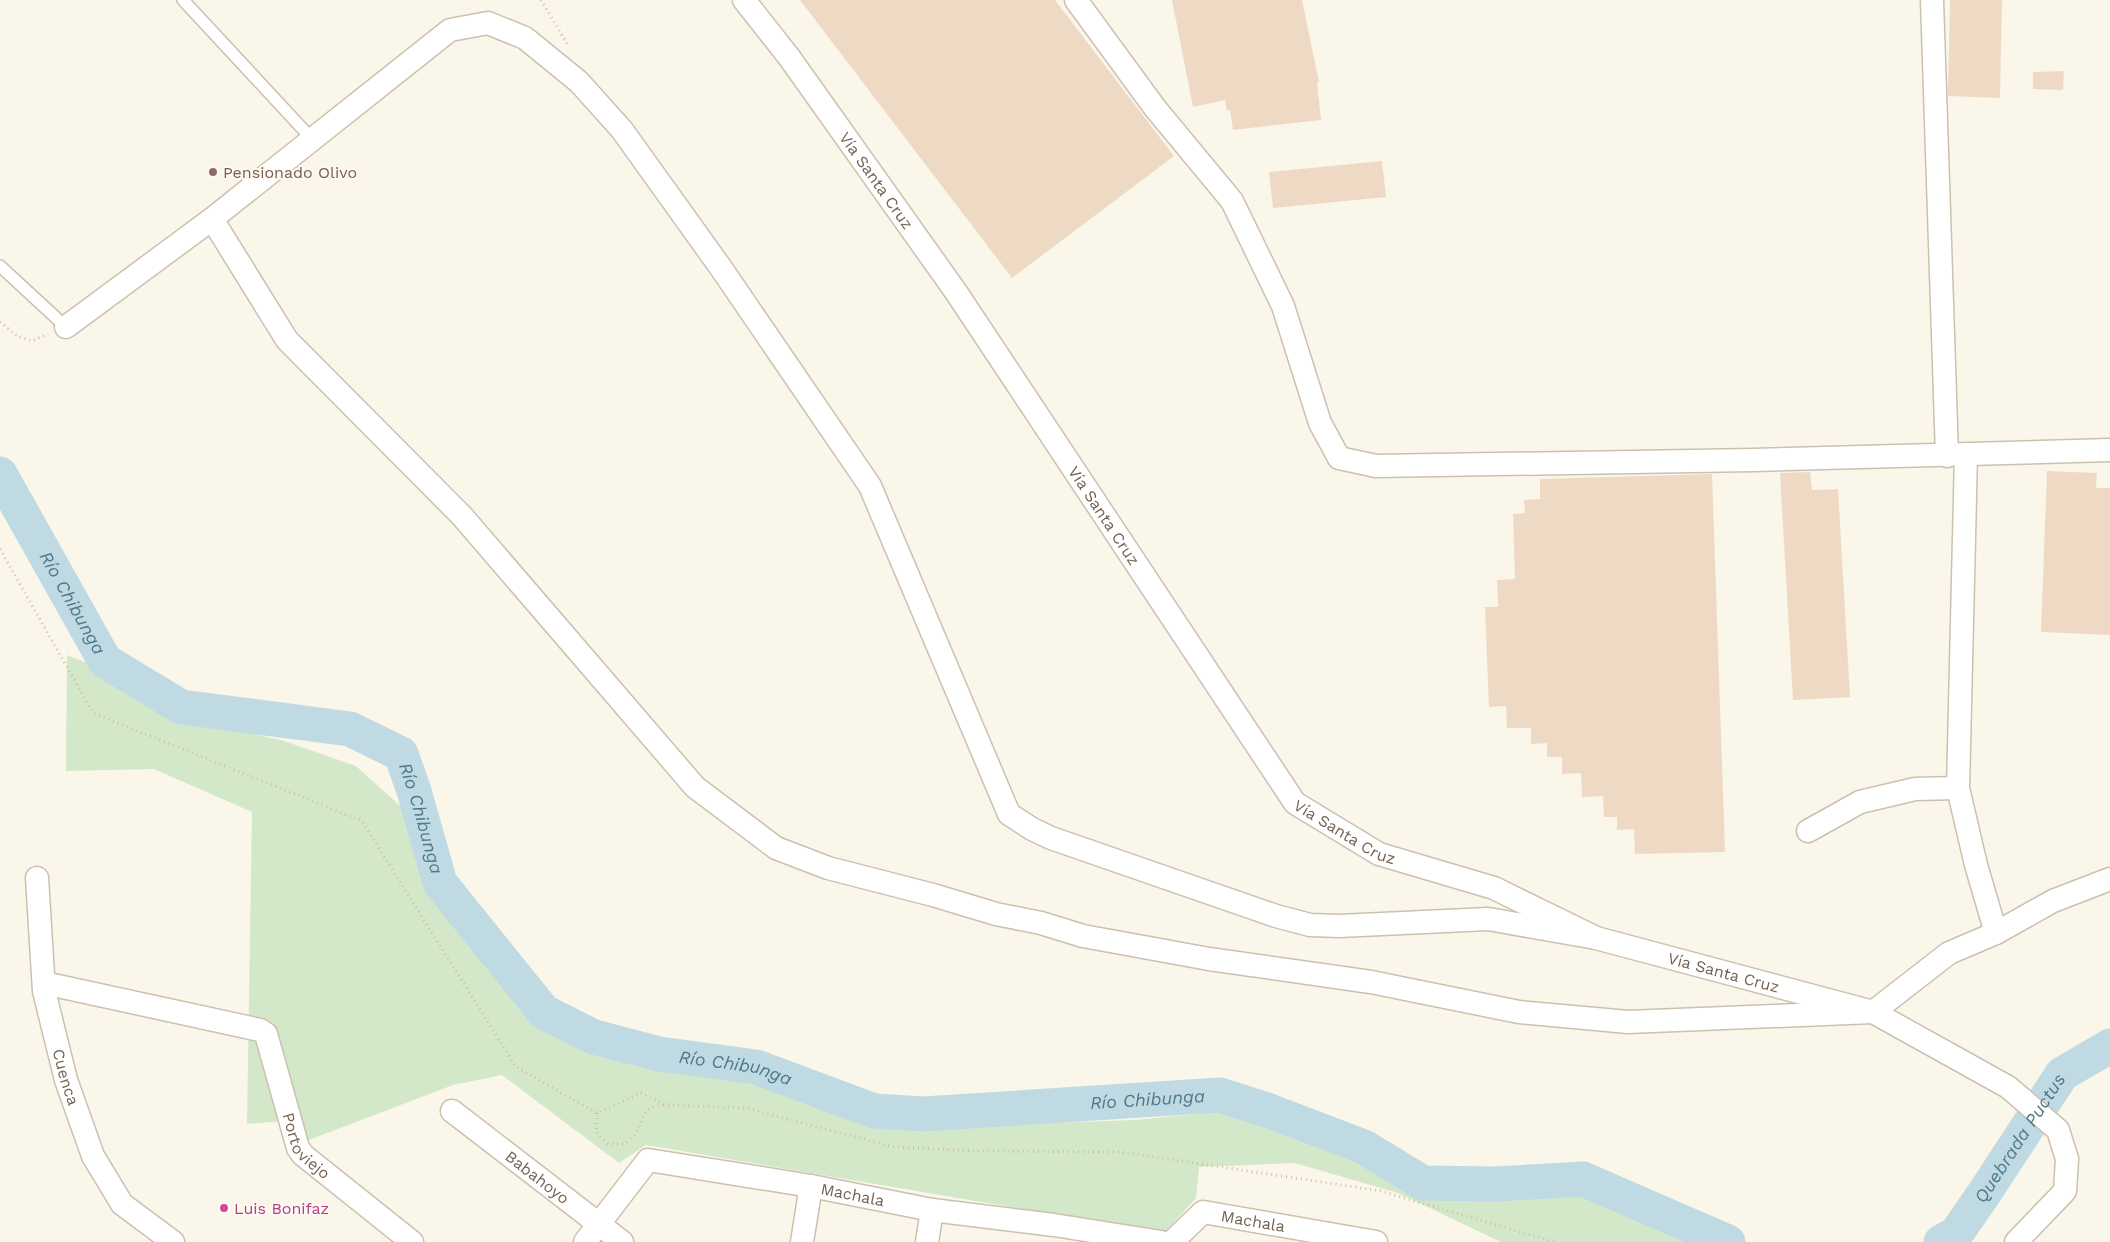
<svg xmlns="http://www.w3.org/2000/svg" width="2110" height="1242" font-family="'Work Sans',sans-serif">
<style>
.green{fill:#d2e8c9}
.lines{fill:none;stroke-linecap:round;stroke-linejoin:round}
.river{stroke:#c0dae3;stroke-width:35}
.building{fill:#eedac4}
.service-casing{stroke:#ccc0b1;stroke-width:14}
.minor-casing{stroke:#ccc0b1;stroke-width:25}
.path{stroke:#d3bea7;stroke-width:3;stroke-dasharray:1 4;stroke-linecap:butt}
.service{stroke:#fff;stroke-width:11}
.minor{stroke:#fff;stroke-width:22}
.education-dot{fill:#8d6e63;stroke:#fefaf1;stroke-width:2}
.hotel-dot{fill:#d1479c;stroke:#fefaf1;stroke-width:2}
.labels{text-anchor:middle;stroke-width:4;stroke-linejoin:round;paint-order:stroke}
.education-label{font-size:16px;fill:#785e54;stroke:#fefaf1;text-anchor:start}
.street-label{font-size:16px;fill:#74614f;stroke:#fefaf1}
.hotel-label{font-size:16px;fill:#b23c85;stroke:#fefaf1;text-anchor:start}
.water-label{font-size:18px;font-style:italic;fill:#4e798b;stroke:#fefaf1}
</style>
<rect width="100%" height="100%" fill="#fbf6ea"/>
<!-- green -->
<path class="green" d="M 67,655 L 109,672 L 150,702 L 219,726 L 284,741 L 356,766 L 408,813 L 451,911 L 498,982 L 551,1030 L 635,1066 L 728,1077 L 848,1113 L 935,1127 L 1134,1120 L 1239,1110 L 1322,1144 L 1464,1194 L 1519,1199 L 1592,1195 L 1700,1242 L 1501,1242 L 1398,1193 L 1295,1163 L 1199,1167 L 1196,1198 L 1164,1233 L 646,1145 L 619,1163 L 502,1075 L 453,1085 L 288,1148 L 283,1121 L 247,1124 L 252,812 L 154,769 L 66,771 Z"/>
<g class="lines">
<!-- river -->
<g class="river">
<path id="s1" d="M 0,474 L 105,661 L 181,707 L 350,729 L 401,754 L 414,791 L 440,883 L 544,1012 L 594,1037 L 659,1054 L 756,1067 L 874,1111 L 923,1114 L 1220,1095 L 1267,1110 L 1364,1147 L 1423,1183 L 1496,1184 L 1583,1179 L 1728,1242"/>
<path id="s2" d="M 1941,1242 L 1956,1234 L 1985,1192 L 2062,1074 L 2110,1046"/>
</g>
</g>
<!-- building -->
<g class="building">
<path d="M 800,0 L 1055,0 L 1174,156 L 1012,278 Z"/>
<path d="M 1172,0 L 1302,0 L 1319,82 L 1317,82 L 1321,120 L 1233,130 L 1230,110 L 1227,111 L 1225,100 L 1193,107 Z"/>
<path d="M 1950,0 L 2002,0 L 2000,98 L 1948,96 Z"/>
<path d="M 2064,71 L 2063,90 L 2033,89 L 2033,72 Z"/>
<path d="M 1382,161 L 1386,197 L 1273,208 L 1269,172 Z"/>
<path d="M 2047,471 L 2097,473 L 2096,488 L 2110,488 L 2110,635 L 2041,632 Z"/>
<path d="M 1810,472 L 1812,490 L 1838,489 L 1850,697 L 1793,700 L 1780,473 Z"/>
<path d="M 1712,474 L 1725,852 L 1635,854 L 1634,829 L 1617,830 L 1617,817 L 1604,817 L 1603,796 L 1582,797 L 1581,773 L 1562,774 L 1562,757 L 1547,757 L 1547,743 L 1531,744 L 1531,728 L 1507,728 L 1506,706 L 1489,707 L 1485,607 L 1498,607 L 1497,580 L 1515,579 L 1513,514 L 1525,513 L 1524,500 L 1540,499 L 1540,479 Z"/>
</g>
<g class="lines">
<!-- service casing -->
<g class="service-casing">
<g id="service">
<path d="M 183,0 L 312,139"/>
<path d="M 0,266 L 66,327"/>
</g>
</g>
<!-- minor casing -->
<g class="minor-casing">
<g id="minor">
<path id="s3" d="M 744,0 L 789,57 L 956,292 L 1295,803 L 1379,854 L 1494,888 L 1596,938 L 1873,1012 L 2008,1087 L 2058,1130 L 2067,1159 L 2065,1191 L 2016,1242"/>
<path d="M 1076,0 L 1155,108 L 1232,201 L 1283,306 L 1320,423 L 1339,458 L 1376,466 L 1754,460 L 2110,450"/>
<path d="M 1932,0 L 1947,456"/>
<path d="M 212,219 L 287,340 L 462,516 L 695,787 L 776,848 L 828,868 L 933,895 L 996,914 L 1041,923 L 1083,936 L 1209,959 L 1371,982 L 1519,1012 L 1628,1022 L 1873,1012 L 1949,953 L 1996,933 L 2053,901 L 2110,879"/>
<path d="M 66,327 L 212,219 L 450,30 L 488,23 L 525,38 L 579,82 L 622,130 L 721,268 L 870,486 L 1009,814 L 1032,829 L 1051,838 L 1276,916 L 1310,925 L 1339,926 L 1488,919 L 1596,938"/>
<path d="M 1966,455 L 1958,788 L 1976,865 L 1996,933"/>
<path d="M 1808,831 L 1860,802 L 1915,789 L 1958,788"/>
<path id="s4" d="M 37,878 L 44,991 L 66,1080 L 93,1156 L 122,1204 L 173,1242"/>
<path id="s5" d="M 44,983 L 260,1030 L 266,1034 L 298,1148 L 303,1155 L 412,1242"/>
<path id="s6" d="M 452,1111 L 622,1242"/>
<path id="s7" d="M 585,1242 L 648,1160 L 811,1186 L 932,1210 L 1054,1225 L 1161,1242"/>
<path d="M 802,1242 L 811,1186"/>
<path d="M 927,1242 L 932,1210"/>
<path id="s8" d="M 1172,1242 L 1203,1212 L 1376,1242"/>
</g>
</g>
<!-- path -->
<g class="path">
<path d="M 541,0 L 568,45"/>
<path d="M 0,322 L 17,336 L 32,341 L 48,334"/>
<path d="M 0,549 L 93,713 L 362,821 L 516,1067 L 597,1113 L 641,1093 L 666,1105 L 746,1108 L 893,1147 L 981,1151 L 1121,1152 L 1381,1191 L 1555,1242"/>
<path d="M 597,1113 L 596,1132 L 608,1144 L 624,1144 C 628,1141 633,1137 636,1133 C 645,1116 640,1108 665,1105"/>
</g>
<!-- service -->
<use href="#service" class="service"/>
<!-- minor -->
<use href="#minor" class="minor"/>
</g>
<!-- markers -->
<circle class="education-dot" cx="213" cy="172" r="5"/>
<circle class="hotel-dot" cx="224" cy="1208" r="5"/>
<g class="labels">
<!-- education labels -->
<g class="education-label">
<text x="223" y="178">Pensionado Olivo</text>
</g>
<!-- street labels -->
<g class="street-label">
<text dy="6" stroke="none"><textPath href="#s3" startOffset="224">Vía Santa Cruz</textPath></text>
<text dy="6" stroke="none"><textPath href="#s3" startOffset="629">Vía Santa Cruz</textPath></text>
<text dy="6" stroke="none"><textPath href="#s3" startOffset="1032">Vía Santa Cruz</textPath></text>
<text dy="6" stroke="none"><textPath href="#s3" startOffset="1438">Vía Santa Cruz</textPath></text>
<text dy="6" stroke="none"><textPath href="#s4" startOffset="202">Cuenca</textPath></text>
<text dy="6" stroke="none"><textPath href="#s5" startOffset="349">Portoviejo</textPath></text>
<text dy="6" stroke="none"><textPath href="#s6" startOffset="108">Babahoyo</textPath></text>
<text dy="6" stroke="none"><textPath href="#s7" startOffset="311">Machala</textPath></text>
<text dy="6" stroke="none"><textPath href="#s8" startOffset="94">Machala</textPath></text>
</g>
<!-- hotel labels -->
<g class="hotel-label">
<text x="234" y="1214">Luis Bonifaz</text>
</g>
<!-- water labels -->
<g class="water-label">
<text dy="6" stroke="none"><textPath href="#s1" startOffset="148">Río Chibunga</textPath></text>
<text dy="6" stroke="none"><textPath href="#s1" startOffset="598">Río Chibunga</textPath></text>
<text dy="6" stroke="none"><textPath href="#s1" startOffset="1032">Río Chibunga</textPath></text>
<text dy="6" stroke="none"><textPath href="#s1" startOffset="1452">Río Chibunga</textPath></text>
<text dy="6" stroke="none"><textPath href="#s2" startOffset="132">Quebrada Puctus</textPath></text>
</g>
</g>
</svg>
